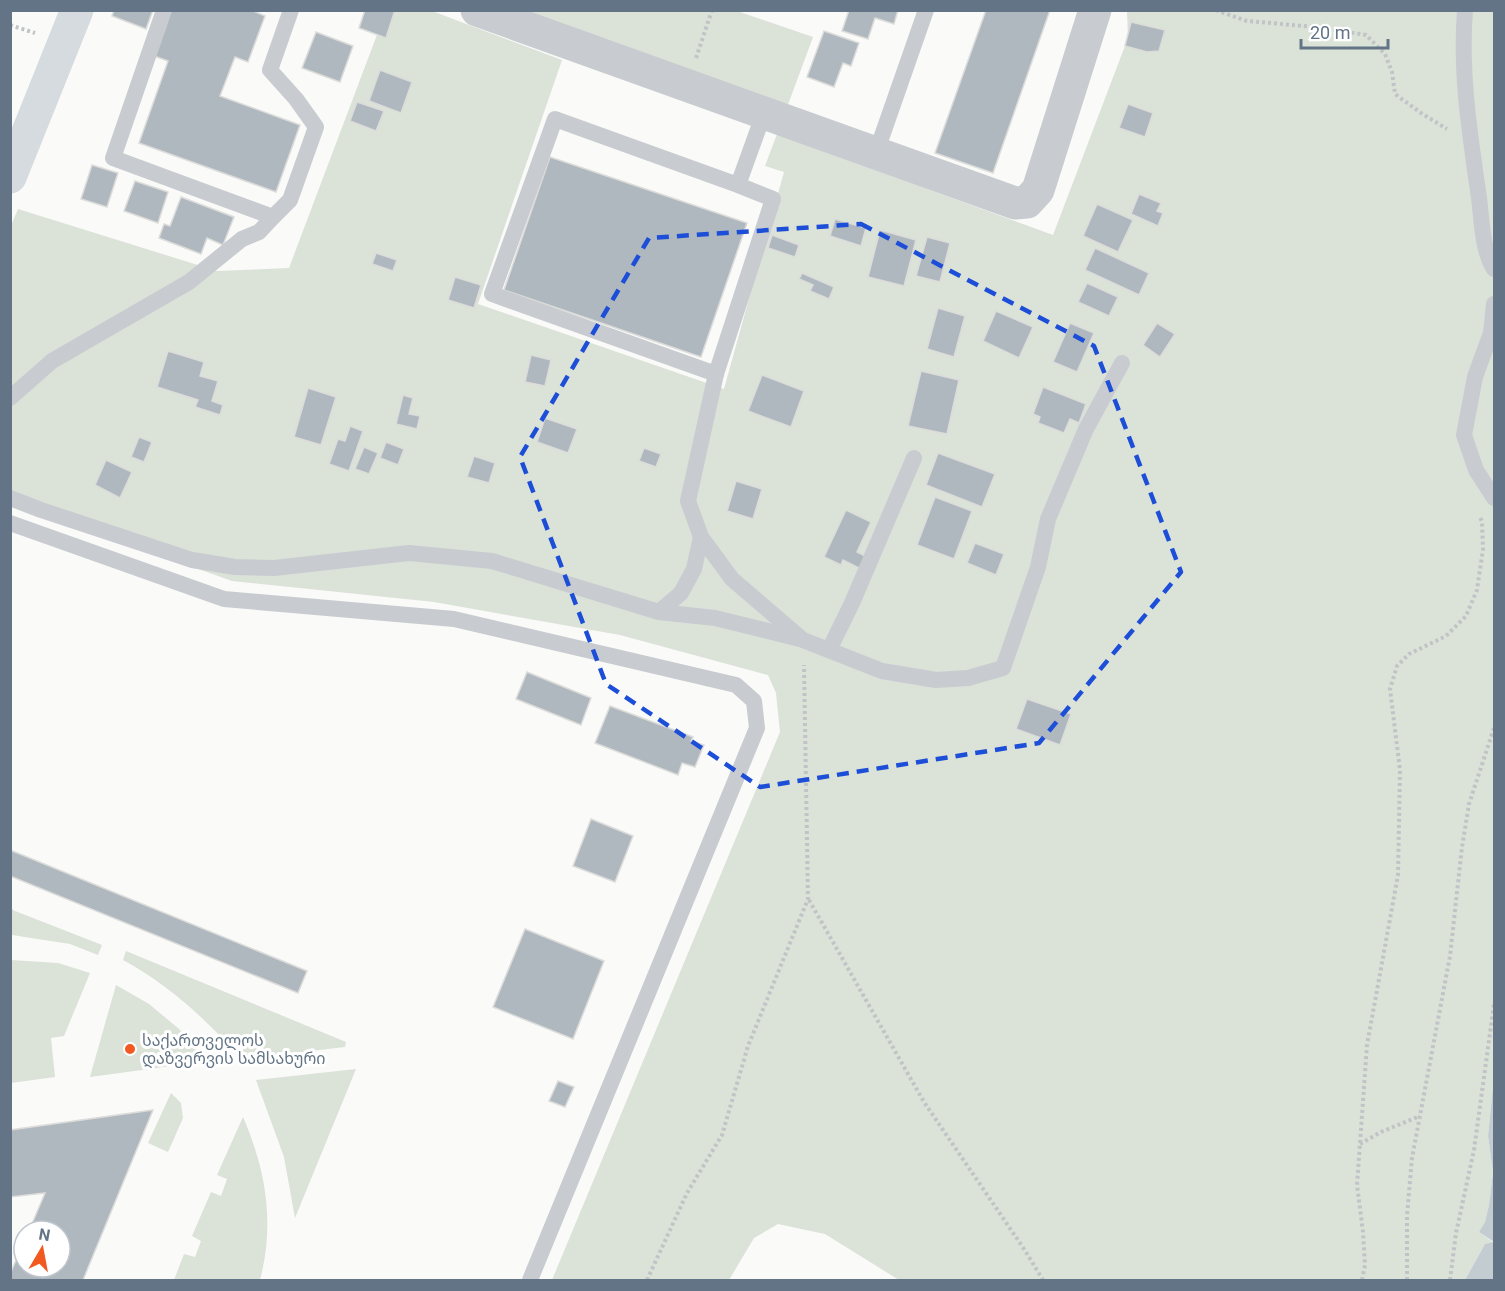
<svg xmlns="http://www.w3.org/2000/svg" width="1505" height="1291" font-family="Roboto,'Noto Sans Georgian',sans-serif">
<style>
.green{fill:#dbe2d8}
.water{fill:#c2ccd1}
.building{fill:#b0b8bf;stroke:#dcdcda;stroke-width:1.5}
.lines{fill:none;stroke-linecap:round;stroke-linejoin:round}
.path{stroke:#c1c4c6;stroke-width:4;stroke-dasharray:3 3;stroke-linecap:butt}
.service{stroke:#c8ccd0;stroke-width:16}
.minor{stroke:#c8ccd0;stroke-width:33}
.secondary{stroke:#d6dbdf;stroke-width:33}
.marked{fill:none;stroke:#1d4ed8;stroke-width:4.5;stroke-dasharray:12 8;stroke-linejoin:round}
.poi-dot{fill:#f15920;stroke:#fff;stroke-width:2}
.labels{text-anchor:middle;stroke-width:6;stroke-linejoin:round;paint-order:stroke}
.poi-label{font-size:16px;fill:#627485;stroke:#fff;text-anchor:start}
</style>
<rect width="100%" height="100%" fill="#fafaf8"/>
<!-- green -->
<g class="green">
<path d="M 386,11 L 432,11 L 562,60 L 478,304 L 724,389 L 784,172 L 765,166 L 777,134 L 1053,235 L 1128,38 L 1127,11 L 1494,11 L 1494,1076 L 1488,1136 L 1493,1172 L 1489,1205 L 1485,1222 L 1479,1232 L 1494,1243 L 1485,1244 L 1465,1280 L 899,1280 L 825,1234 L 778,1224 L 754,1238 L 729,1280 L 552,1280 L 780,732 L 776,693 L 768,675 L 620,635 L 434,602 L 232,581 L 11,502 L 10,228 L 18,209 L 217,271 L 289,268 Z"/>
<path d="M 528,11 L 737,11 L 813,37 L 786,110 Z"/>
<path d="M 10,909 L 102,945 L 98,955 L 70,944 L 12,935 L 12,910 Z"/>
<path d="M 126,951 L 346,1042 L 345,1047 L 242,1059 C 205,1019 171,986 123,960 Z"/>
<path d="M 11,960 L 58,963 L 90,973 L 64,1036 L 51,1038 L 55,1077 L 11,1083 Z"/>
<path d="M 116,985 L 149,1004 L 179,1029 L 208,1061 L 90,1077 Z"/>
<path d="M 356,1069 L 295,1218 L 284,1157 L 256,1080 Z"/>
<path d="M 171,1093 L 181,1103 L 183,1118 L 168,1152 L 148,1143 Z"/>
<path d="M 243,1117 C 266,1170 275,1223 260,1280 L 174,1280 L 184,1254 L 195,1257 L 201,1241 L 192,1236 L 211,1192 L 221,1196 L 227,1179 L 217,1175 Z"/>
</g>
<!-- water -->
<path class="water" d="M 1494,1076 L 1494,1280 L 1465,1280 L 1485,1244 L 1494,1242 L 1479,1232 L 1485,1222 L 1489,1205 L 1493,1172 L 1488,1136 Z"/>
<!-- building -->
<g class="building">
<path d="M 114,10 L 153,10 L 146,29 L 112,16 Z"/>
<path d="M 170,10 L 251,10 L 265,16 L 248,62 L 235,57 L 220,96 L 300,125 L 276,192 L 139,143 L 168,61 L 154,56 Z"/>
<path d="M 365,10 L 395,10 L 386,38 L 359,28 Z"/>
<path d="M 849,10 L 898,10 L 894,24 L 875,18 L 868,39 L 842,31 Z"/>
<path d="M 986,10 L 1050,10 L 993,173 L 935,153 Z"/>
<path d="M 1131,22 L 1165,30 L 1159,51 L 1147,52 L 1125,46 Z"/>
<path d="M 824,31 L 859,43 L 851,66 L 843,63 L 834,87 L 807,77 Z"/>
<path d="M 316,32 L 353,46 L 340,82 L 302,68 Z"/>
<path d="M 380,70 L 412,82 L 401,113 L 369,101 Z"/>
<path d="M 357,102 L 384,111 L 376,131 L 350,121 Z"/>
<path d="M 1128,104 L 1153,113 L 1145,137 L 1119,128 Z"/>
<path d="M 550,157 L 747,223 L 701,357 L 504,290 Z"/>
<path d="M 92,165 L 118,173 L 107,207 L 81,199 Z"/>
<path d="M 135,181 L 168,192 L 158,223 L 124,211 Z"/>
<path d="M 1139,194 L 1161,203 L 1157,211 L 1163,213 L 1158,226 L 1131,214 Z"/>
<path d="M 181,197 L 234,217 L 223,245 L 207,238 L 201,254 L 159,238 L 164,224 L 170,226 Z"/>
<path d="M 1097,204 L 1133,220 L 1118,252 L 1083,236 Z"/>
<path d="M 835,219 L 866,228 L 861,246 L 830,236 Z"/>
<path d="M 880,230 L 916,240 L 904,286 L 868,277 Z"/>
<path d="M 772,235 L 799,245 L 795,257 L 768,248 Z"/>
<path d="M 927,237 L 950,243 L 940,282 L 916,276 Z"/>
<path d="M 1095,248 L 1149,273 L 1139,295 L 1085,270 Z"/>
<path d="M 376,253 L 397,260 L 393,271 L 372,264 Z"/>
<path d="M 802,273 L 834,287 L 829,299 L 810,291 L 813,285 L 799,279 Z"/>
<path d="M 455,277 L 481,285 L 474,308 L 448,300 Z"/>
<path d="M 1087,283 L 1118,297 L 1109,316 L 1078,302 Z"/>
<path d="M 938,308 L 965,316 L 954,357 L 927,349 Z"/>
<path d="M 996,311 L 1033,327 L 1019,358 L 983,341 Z"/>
<path d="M 1070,323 L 1094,333 L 1077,372 L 1053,362 Z"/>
<path d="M 1157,323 L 1175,334 L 1160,357 L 1143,345 Z"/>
<path d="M 168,351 L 204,362 L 200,376 L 218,381 L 212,401 L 223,405 L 220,415 L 195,407 L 198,400 L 157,387 Z"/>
<path d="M 531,355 L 551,360 L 545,386 L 525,382 Z"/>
<path d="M 921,371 L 959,380 L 947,434 L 908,426 Z"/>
<path d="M 762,375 L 804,391 L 791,427 L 748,411 Z"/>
<path d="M 1043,387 L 1086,404 L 1079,423 L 1070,419 L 1064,433 L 1038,423 L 1040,417 L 1033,414 Z"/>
<path d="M 308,388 L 336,397 L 321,445 L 294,437 Z"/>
<path d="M 403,395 L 413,398 L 409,414 L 420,416 L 417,429 L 396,424 Z"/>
<path d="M 545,418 L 577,429 L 568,453 L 537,442 Z"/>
<path d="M 350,426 L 363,431 L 349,471 L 329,464 L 338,439 L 345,441 Z"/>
<path d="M 139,437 L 152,442 L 144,462 L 131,457 Z"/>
<path d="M 386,442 L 404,449 L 398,465 L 380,458 Z"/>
<path d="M 364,447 L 378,453 L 369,474 L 355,469 Z"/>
<path d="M 644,448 L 661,454 L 656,467 L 639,461 Z"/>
<path d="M 938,453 L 995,474 L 982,507 L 926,485 Z"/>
<path d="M 474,456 L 495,463 L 489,483 L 467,477 Z"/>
<path d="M 106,460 L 132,472 L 120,498 L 95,485 Z"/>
<path d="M 736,481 L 762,489 L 753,519 L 727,511 Z"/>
<path d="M 935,497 L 972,511 L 954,559 L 917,545 Z"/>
<path d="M 846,510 L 871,522 L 857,552 L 867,557 L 861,569 L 843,560 L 841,565 L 824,557 Z"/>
<path d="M 975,543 L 1004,554 L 996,575 L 967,563 Z"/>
<path d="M 527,672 L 591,698 L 581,725 L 516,699 Z"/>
<path d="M 1027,699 L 1071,714 L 1060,745 L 1016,729 Z"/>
<path d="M 610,706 L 693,737 L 691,741 L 704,745 L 695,767 L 682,763 L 678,775 L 595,743 Z"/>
<path d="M 591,819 L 633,836 L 615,882 L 573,866 Z"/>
<path d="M 10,850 L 307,971 L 298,993 L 10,876 Z"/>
<rect x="10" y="910" width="2" height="22"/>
<path d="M 525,929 L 604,961 L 573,1039 L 493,1007 Z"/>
<path d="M 558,1081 L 574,1087 L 565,1107 L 549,1101 Z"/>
<path d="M 153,1110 L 83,1280 L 10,1280 L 10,1274 L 24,1242 L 24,1267 L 60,1267 L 60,1231 L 29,1231 L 45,1193 L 10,1197 L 10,1130 Z"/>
</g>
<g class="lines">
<!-- path -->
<g class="path">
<path d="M 1216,10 L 1247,21 L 1316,27 L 1366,35 L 1385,54 L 1392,72 L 1395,94 L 1421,113 L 1447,129"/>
<path d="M 10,25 L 35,33"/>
<path d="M 696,58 L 712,10"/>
<path d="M 809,900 L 924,1102 L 1024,1249 L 1043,1280"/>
<path d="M 1360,1144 L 1381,1132 L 1420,1116"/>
<path d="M 647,1280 L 687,1193 L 722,1135 L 748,1046 L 808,899 L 804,665"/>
<path d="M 1362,1280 L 1365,1265 L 1363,1232 L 1357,1185 L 1367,1045 L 1398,875 L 1400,770 L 1390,689 L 1397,666 L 1409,654 L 1446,636 L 1466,616 L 1477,590 L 1483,549 L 1482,522 L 1480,517"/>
<path d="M 1407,1280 L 1407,1216 L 1412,1158 L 1450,956 L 1462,847 L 1469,804 L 1494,728"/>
<path d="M 1450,1280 L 1456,1233 L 1474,1150 L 1494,1004"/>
</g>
<!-- service -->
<g class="service">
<path d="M 164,10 L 113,158 L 273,217 L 290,200 L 316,127 L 296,99 L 270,70 L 291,10"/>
<path d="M 1465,10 C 1460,74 1470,135 1479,198 C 1482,221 1482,250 1494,269"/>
<path d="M 876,153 L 926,10"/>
<path d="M 738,185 L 555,119 L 492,294 L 716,374 L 773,199 L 738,185 L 764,113"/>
<path d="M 1494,304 L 1491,333 L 1475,377 L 1464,435 L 1476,470 L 1494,498"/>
<path d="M 716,374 L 688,501 L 701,537 L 732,579 L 803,640 L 882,671 L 936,680 L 968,678 L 1003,668 L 1038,567 L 1048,519 L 1086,429 L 1122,363"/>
<path d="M 10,398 L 52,361 L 189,282 L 242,239 L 259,232 L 273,217"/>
<path d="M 10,498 L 41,510 L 192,560 L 235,567 L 274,568 L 409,553 L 492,561 L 659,612 L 715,618 L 800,639"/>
<path d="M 10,523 L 224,599 L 454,619 L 736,685 L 754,701 L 757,728 L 530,1280"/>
<path d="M 659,612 L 681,593 L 694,569 L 701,537"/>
<path d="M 829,650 L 852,603 L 914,458"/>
</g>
<!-- minor -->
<path class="minor" d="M 477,10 L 1015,203 L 1027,202 L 1038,190 L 1095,10"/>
<!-- secondary -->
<path class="secondary" d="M 10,177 L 77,10"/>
</g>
<!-- marked area -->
<path class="marked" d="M 861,224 L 1094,346 L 1181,572 L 1039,743 L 760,787 L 606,684 L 520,457 L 649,238 Z"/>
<!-- markers -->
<circle class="poi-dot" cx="130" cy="1049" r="6"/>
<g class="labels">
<!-- poi labels -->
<g class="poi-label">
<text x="142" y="1046">საქართველოს<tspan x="142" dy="18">დაზვერვის სამსახური</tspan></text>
</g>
</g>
<!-- border -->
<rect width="1505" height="1291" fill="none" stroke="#627485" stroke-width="24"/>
<!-- north arrow -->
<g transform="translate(42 1249) rotate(10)"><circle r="28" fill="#ffffff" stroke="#c0c7ce" stroke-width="1.5"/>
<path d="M0-4.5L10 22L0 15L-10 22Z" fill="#f15920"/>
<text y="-9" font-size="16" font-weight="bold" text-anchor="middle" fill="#627485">N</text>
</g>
<!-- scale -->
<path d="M1301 39v9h87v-9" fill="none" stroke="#627485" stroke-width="3"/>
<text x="1310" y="39" font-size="18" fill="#627485" stroke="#ffffff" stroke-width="4.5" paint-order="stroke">20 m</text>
</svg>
